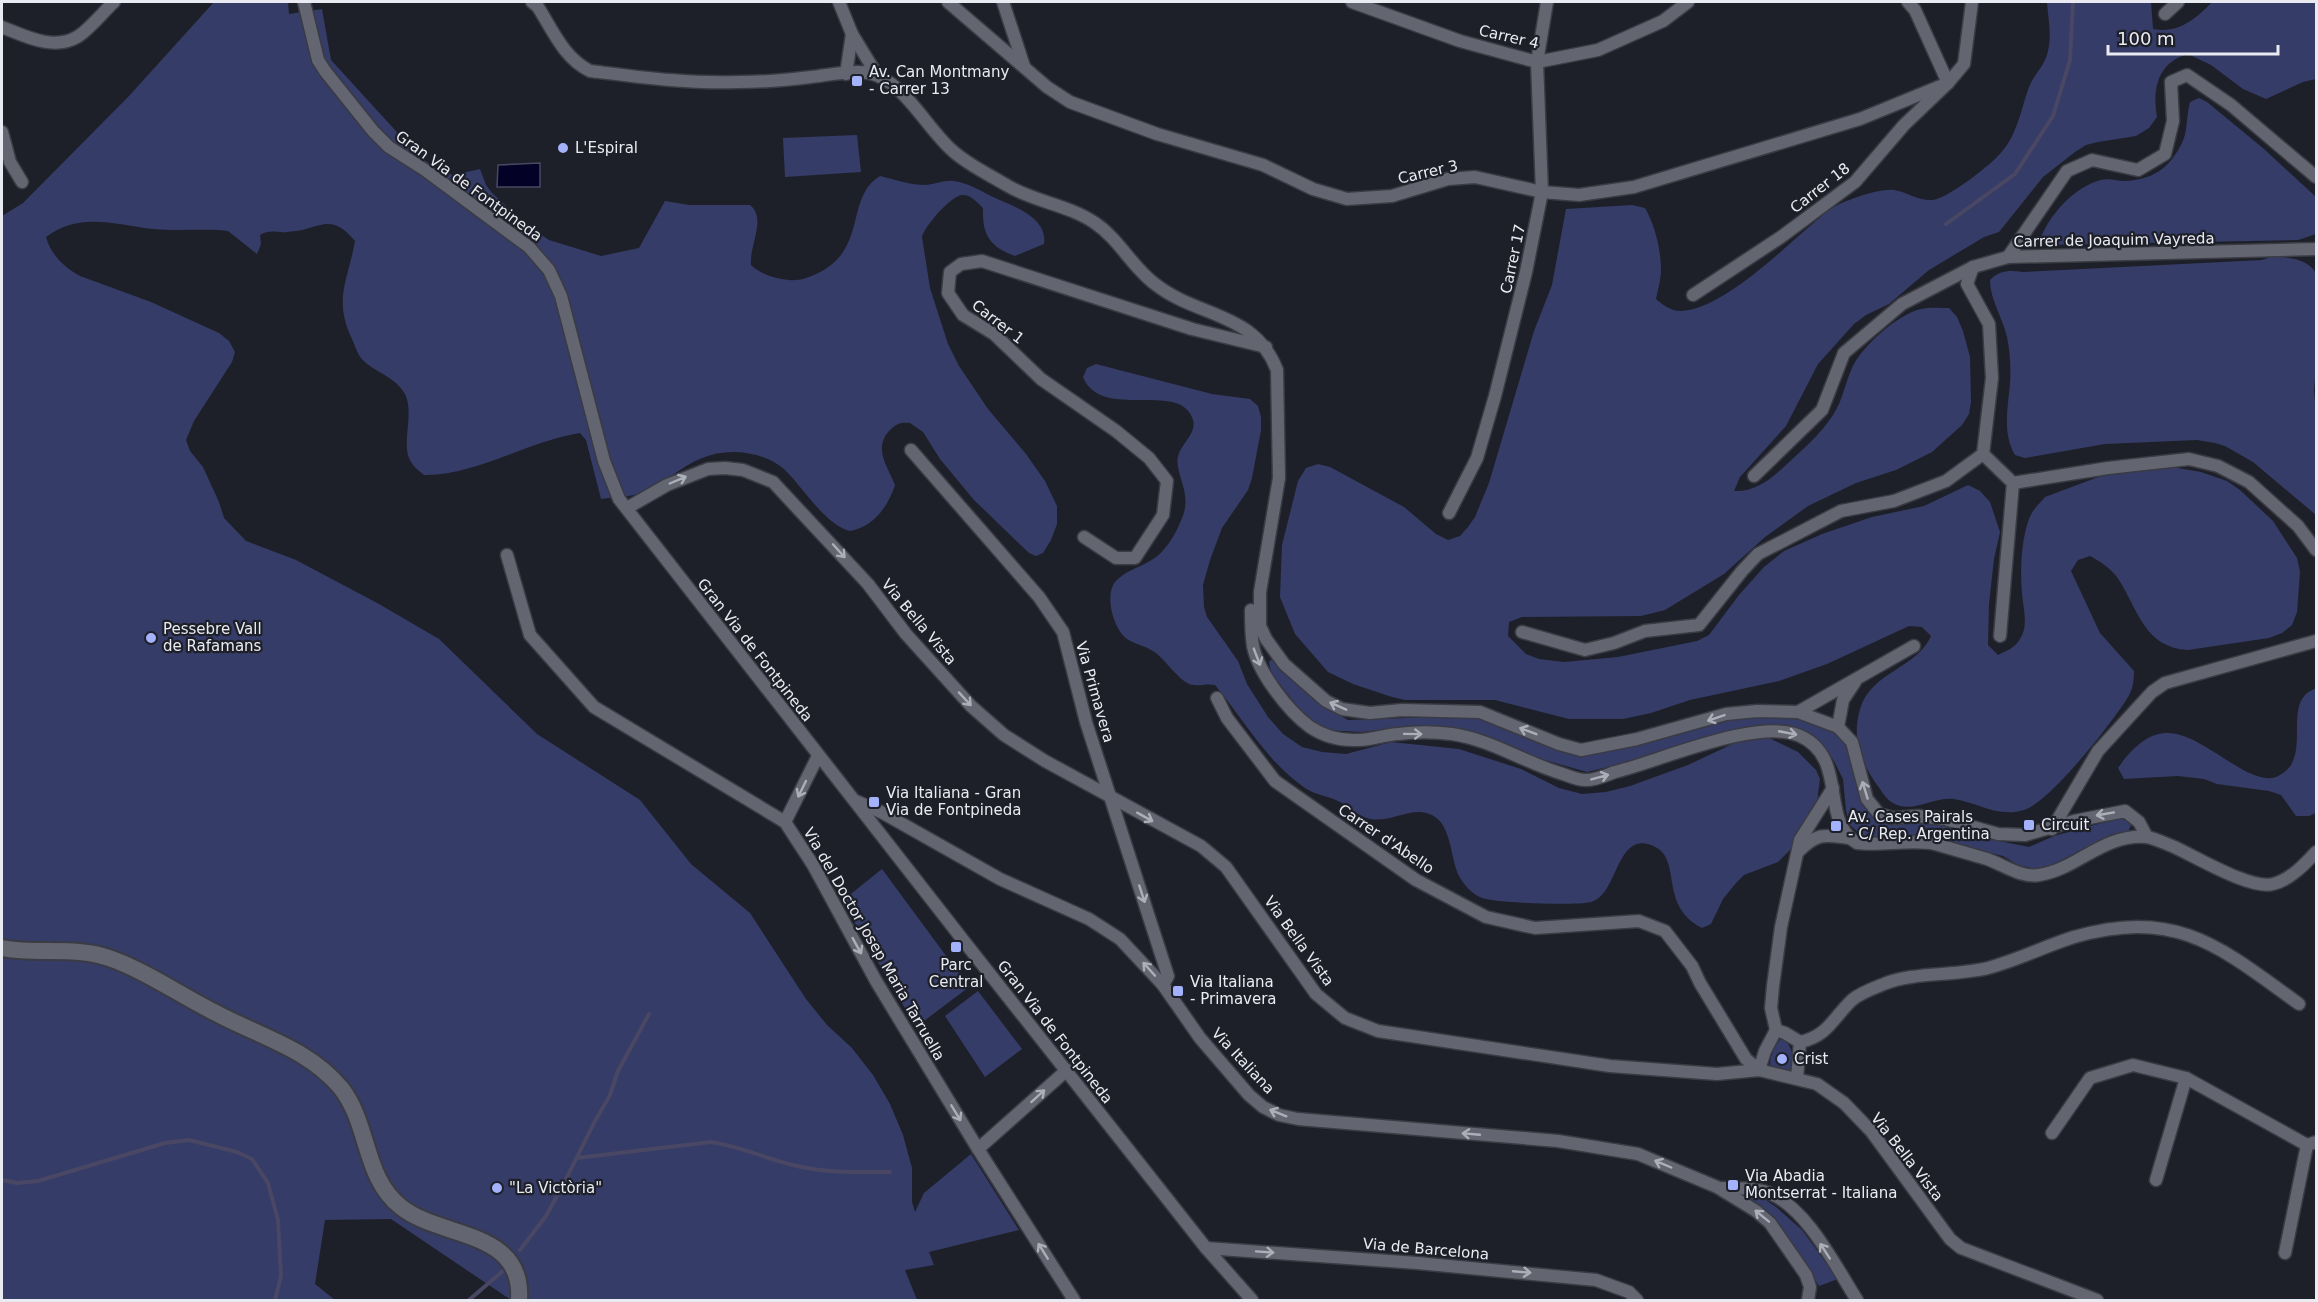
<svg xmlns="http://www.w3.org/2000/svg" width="2318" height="1302" font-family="'DejaVu Sans',sans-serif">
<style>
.green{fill:#353c67}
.water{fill:#040126;stroke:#494763;stroke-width:1.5}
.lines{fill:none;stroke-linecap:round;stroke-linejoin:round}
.stream{stroke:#494763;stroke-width:4}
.minor-casing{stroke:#3a3b43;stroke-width:15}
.secondary-casing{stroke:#3a3b43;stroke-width:20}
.minor{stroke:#636671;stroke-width:12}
.secondary{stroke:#636671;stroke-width:16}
.oneway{stroke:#adafb8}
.poi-dot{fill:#a4b2fc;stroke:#1e2029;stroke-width:2}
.labels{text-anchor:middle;stroke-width:4.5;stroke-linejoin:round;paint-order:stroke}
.street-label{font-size:15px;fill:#eaebf2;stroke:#1e2029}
.poi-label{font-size:15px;fill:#eaebf2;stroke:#1e2029;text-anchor:start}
</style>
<rect width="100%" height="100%" fill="#1e2029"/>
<!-- green -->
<g class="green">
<path d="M 214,2 L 288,2 L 289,14 L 322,9 L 331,60 L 417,154 L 433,167 L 453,175 L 480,169 L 486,185 L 492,193 L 528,226 L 549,240 L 601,256 L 639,248 L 665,201 L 689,205 L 750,205 C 767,218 749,246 751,265 C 762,275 774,278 789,280 C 799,281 807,278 816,274 C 869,250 844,198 880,176 C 896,180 910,185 926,185 C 936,184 944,180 954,181 C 968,183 981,191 993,197 C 1013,206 1048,217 1044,244 L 1015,256 C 990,247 982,235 983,208 C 978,203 971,195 963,195 C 952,194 924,227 922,237 L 930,288 L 948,344 L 959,366 L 988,409 L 1026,454 L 1045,481 L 1057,506 L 1057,524 L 1051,540 L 1043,553 L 1036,556 L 1029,553 L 974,500 L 940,459 L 923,432 L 910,423 C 900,422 896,424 889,431 C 873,449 888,467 895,485 C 888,507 873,527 850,531 C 825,525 803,487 784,469 C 763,451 727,447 702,458 C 681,466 663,485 642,493 C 630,497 614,497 601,499 L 586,440 L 580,433 C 528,441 475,476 424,475 C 419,471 414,467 411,462 C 400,445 415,414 405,394 C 396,378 378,373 366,363 C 358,357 356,348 352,339 C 333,299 348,281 355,241 C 329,210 319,231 287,232 C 276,233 270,229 260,235 L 261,244 L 257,254 L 228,231 L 219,230 C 197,229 175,231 154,229 C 116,225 80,211 46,237 C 51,255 64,267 80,276 L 151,302 L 219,333 L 229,341 L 235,352 L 232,362 L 194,421 L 186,440 L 190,451 L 203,467 L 219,502 L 224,518 L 246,541 L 296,560 L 379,604 L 439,639 L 537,734 L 640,800 L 691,864 L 750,913 L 806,999 L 827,1025 L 852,1048 L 873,1075 L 890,1104 L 903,1135 L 912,1168 L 912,1202 L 915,1212 L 924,1193 L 971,1154 L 1019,1230 L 929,1252 L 934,1265 L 905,1270 L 917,1300 L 511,1300 L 391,1219 L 325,1220 L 315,1284 L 335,1300 L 2,1300 L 2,216 L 23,203 L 129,96 Z"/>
<path d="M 2047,2 L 2151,2 L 2153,29 C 2178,34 2196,19 2212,2 L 2316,2 L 2316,79 L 2303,82 L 2266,99 L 2243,89 L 2211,65 L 2188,54 C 2158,62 2152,89 2157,117 L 2149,128 L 2136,136 L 2098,142 L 2086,145 L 2075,152 L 2043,177 L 1999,232 L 1984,237 L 1929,270 L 1889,304 L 1866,315 L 1854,324 L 1818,364 L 1786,426 L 1740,477 L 1734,491 C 1755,492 1771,479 1786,465 C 1803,449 1820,435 1833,415 C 1843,400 1845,383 1852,368 C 1862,346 1898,314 1921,309 C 1930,307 1940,308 1949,308 L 1957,317 L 1963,331 L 1970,357 L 1971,402 L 1969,414 L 1962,425 L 1932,452 L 1896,470 L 1856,483 L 1808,506 L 1765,537 L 1724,574 L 1665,610 L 1641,616 L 1522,617 L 1509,622 L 1508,636 L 1526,654 L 1539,659 L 1564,662 L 1618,657 L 1697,641 L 1709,635 L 1739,595 L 1764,567 L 1784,551 L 1822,534 L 1872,517 L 1924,506 L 1968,485 L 1980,491 L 1990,502 L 2000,532 L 1994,559 L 1989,604 L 1988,645 L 1998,655 C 2006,651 2015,648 2020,639 C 2029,625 2023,609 2022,593 C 2020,571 2021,541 2029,519 C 2032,510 2039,504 2045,497 L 2133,464 L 2160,465 L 2201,472 L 2227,481 L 2240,490 L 2273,521 L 2297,558 L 2300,572 L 2297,612 L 2292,625 L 2282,633 L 2269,638 L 2188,650 C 2145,648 2138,610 2119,580 C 2112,569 2101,562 2090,556 L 2078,560 L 2071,571 L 2100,633 L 2134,671 C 2134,680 2133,689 2128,697 C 2113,722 2050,802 2024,810 C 1998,818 1979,803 1954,799 C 1935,797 1918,810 1900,806 C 1890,803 1885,797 1880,789 C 1862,765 1851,739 1860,709 C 1871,672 1917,668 1931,636 L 1922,627 L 1909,626 L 1827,664 L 1779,681 L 1690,700 L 1651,713 L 1623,719 L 1569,719 L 1495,700 L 1405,700 L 1392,697 L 1353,684 L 1328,672 L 1295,634 L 1280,597 L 1282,545 L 1298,481 L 1306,468 L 1318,464 L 1330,467 L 1404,507 L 1436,534 L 1448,540 L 1460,536 L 1468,527 L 1475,517 L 1489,483 L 1534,331 L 1552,285 L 1566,209 L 1632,205 L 1645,208 C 1655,225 1661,250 1661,270 C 1661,279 1658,289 1656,299 C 1663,305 1671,311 1680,311 C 1726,310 1793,238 1829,210 C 1842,201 1879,188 1894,190 C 1907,192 1918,201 1933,200 C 1948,198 1986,168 1997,157 C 2017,138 2020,112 2029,87 C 2034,74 2045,66 2048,51 C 2052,35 2048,18 2047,2 Z"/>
<path d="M 2199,98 L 2207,102 L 2264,149 L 2316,197 L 2316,234 L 2298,240 L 2047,245 L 2040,240 C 2049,215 2074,187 2101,180 C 2109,178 2116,181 2124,181 C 2152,180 2169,169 2182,143 C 2188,131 2186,116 2190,102 Z"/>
<path d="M 857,135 L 861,172 L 785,177 L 783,138 Z"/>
<path d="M 2274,256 C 2290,258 2307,258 2316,273 L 2316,371 L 2314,389 L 2316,416 L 2316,515 L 2253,462 L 2225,446 L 2215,443 L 2197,440 L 2105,444 L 2025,458 L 2015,455 C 2002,433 2008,408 2010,383 C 2011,369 2010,351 2007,337 C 2003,318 1990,300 1990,280 C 1999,270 2010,270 2023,272 L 2262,260 Z"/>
<path d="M 1096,364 L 1212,394 L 1250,399 L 1258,406 L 1261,417 L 1261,430 L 1252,478 L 1248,490 L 1222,528 L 1210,560 L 1203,585 L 1204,607 L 1207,617 L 1238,661 L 1247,684 L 1268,717 L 1283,734 L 1302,747 L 1322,752 L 1346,754 L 1391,742 L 1459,749 L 1521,769 L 1559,788 L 1582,794 L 1606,792 L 1630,786 L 1688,765 L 1741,740 L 1767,737 L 1798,752 L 1816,770 L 1820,779 L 1817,802 L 1793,847 L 1778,862 L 1744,875 L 1736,883 L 1723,899 L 1711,924 L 1702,928 C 1656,904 1685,857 1651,845 C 1616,832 1618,895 1591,902 C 1575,906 1497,903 1482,898 C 1472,894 1464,885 1459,876 C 1450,858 1452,825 1432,815 C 1412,805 1392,823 1370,819 C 1357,816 1350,807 1338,801 C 1328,796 1315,795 1305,788 C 1267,762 1244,720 1215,685 C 1206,683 1197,687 1189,684 C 1178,679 1166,661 1156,653 C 1147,646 1136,645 1127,639 C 1114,630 1104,596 1115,582 C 1125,571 1138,568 1150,561 C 1165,553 1176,534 1182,518 C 1193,493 1174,474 1178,456 C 1181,444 1197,433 1193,420 C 1181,379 1101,422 1083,377 L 1087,368 Z"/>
<path d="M 1272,660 L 1315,701 L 1348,720 L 1437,717 L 1477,718 L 1570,754 L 1586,755 L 1726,721 L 1754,717 L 1787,717 L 1814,723 L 1833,732 L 1846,743 L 1876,819 L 1899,825 L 1910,823 L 1952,826 L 1984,838 L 2029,847 L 2054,836 L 2120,818 L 2128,821 L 2131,826 L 2127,833 L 2112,834 L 2052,865 L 2035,869 L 2018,865 L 2003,856 L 1925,837 L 1876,840 L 1862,836 L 1850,825 L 1846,811 L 1843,779 L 1833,759 L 1802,730 L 1775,727 L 1730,732 L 1706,737 L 1658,755 L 1587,772 L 1541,759 L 1501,743 L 1444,729 L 1396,728 L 1362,732 L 1322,730 L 1305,716 L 1271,673 L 1269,661 Z"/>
<path d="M 2316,688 L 2316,813 L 2309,816 L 2296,816 L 2281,795 L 2269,791 L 2217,784 L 2204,779 L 2178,776 L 2124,779 L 2118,768 C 2163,704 2193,742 2245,771 C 2256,776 2269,782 2280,775 C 2310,759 2287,714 2305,695 C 2307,692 2313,690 2316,688 Z"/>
<path d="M 882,869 L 969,987 L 916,1027 L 842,901 Z"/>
<path d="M 978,991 L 1022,1049 L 985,1077 L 945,1016 Z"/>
<path d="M 1782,1037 C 1792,1045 1795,1059 1793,1071 L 1770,1067 C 1770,1055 1774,1047 1782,1037 Z"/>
<path d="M 1757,1194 L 1776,1207 L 1802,1230 L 1838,1279 L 1819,1286 L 1783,1229 L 1750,1198 Z"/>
</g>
<!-- water -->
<path class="water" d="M 540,163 L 540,187 L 497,187 L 498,165 Z"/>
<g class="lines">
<!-- stream -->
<g class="stream">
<path d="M 1946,224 L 2015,174 L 2053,116 L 2070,60 L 2073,2"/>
<path d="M 577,1158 L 711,1142 C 741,1146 768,1160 797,1166 C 827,1173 859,1172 890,1172"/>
<path d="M 2,1180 L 17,1183 L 38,1181 L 165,1143 L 189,1140 L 237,1152 L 252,1159 L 268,1183 L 278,1220 L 281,1276 L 275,1300"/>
<path d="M 520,1250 L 546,1216 L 564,1183 L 594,1123 L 610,1095 L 618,1071 L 649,1014"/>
<path d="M 469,1300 L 504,1270"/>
</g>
<!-- minor casing -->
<g class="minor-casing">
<g id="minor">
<path d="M 304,2 L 318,60 L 325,71 L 373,131 L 389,147 L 425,170 L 529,247 L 549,270 L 561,296 L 604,461 L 619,499 L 963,940 L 1206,1248 L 1252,1300"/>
<path d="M 532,2 L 538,7 C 553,31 564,58 590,71 C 639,77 689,84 738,82 C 763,82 787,80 811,77 C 829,75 851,70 869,73 C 904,80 928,131 954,152 C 970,166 990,175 1008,186 C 1035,202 1069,205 1095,223 C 1119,239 1132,267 1155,284 C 1198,318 1254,311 1277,370 L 1279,478 L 1260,592 L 1260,626 L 1266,639 L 1284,664 L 1326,701 L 1342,709 L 1370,713 L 1402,710 L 1480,712 L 1559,744 L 1581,750 L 1637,739 L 1726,714 L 1757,711 L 1798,712 L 1838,727 L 1852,742 L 1867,799 L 1879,814 L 1894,818 L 1918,816 L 1945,819 L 1998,834 L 2025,835 L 2074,821 L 2125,811 L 2139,822 L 2147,837"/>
<path d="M 839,2 L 852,34 L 877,75"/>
<path d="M 948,2 L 1047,87 L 1070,102 L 1157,134 L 1263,165 L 1313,189 L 1347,199 L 1392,196 L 1448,179 L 1475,177 L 1542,192 L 1579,195 L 1634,187 L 1860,119 L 1948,83"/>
<path d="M 1003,2 L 1024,66"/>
<path d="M 1352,2 L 1460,41 L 1537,62 L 1598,50 L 1663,21 L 1688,2"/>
<path d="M 1908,2 L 1915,10 L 1948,83"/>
<path d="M 2165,14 L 2178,2"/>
<path d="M 2,27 C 25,36 53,51 77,37 C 89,30 104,11 114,2"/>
<path d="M 846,74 L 852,34"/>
<path d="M 2,132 L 10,162 L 22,182"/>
<path d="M 2008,257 L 2067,171 L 2092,160 L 2138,170 L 2165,154 L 2173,121 L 2171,82 L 2187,75 L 2231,105 L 2316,177"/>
<path d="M 1693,295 L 1781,237 L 1855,182 L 1904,125 L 1948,83 L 1964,64 L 1972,2"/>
<path d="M 911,450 L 1039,597 L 1063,632 L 1086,722 L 1168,976 L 1163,985"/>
<path d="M 1983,454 L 2013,483 L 2000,636"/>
<path d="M 1754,476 L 1822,410 L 1844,353 L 1902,304 L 1973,267 L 2008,257 L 2316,249"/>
<path d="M 2013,483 L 2108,468 L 2189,459 L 2218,466 L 2249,482 L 2298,526 L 2316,550"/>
<path d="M 627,508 L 667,485 L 708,469 L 725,468 L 743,470 L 773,482 L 868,584 L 906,634 L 971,706 L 1004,735 L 1045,761 L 1201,846 L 1226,867 L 1316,994 L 1345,1018 L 1378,1031 L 1610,1066 L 1717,1074 L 1759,1070 L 1817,1084 L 1844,1103 L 1871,1131 L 1950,1239 L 1961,1248 L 2097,1300"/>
<path d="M 1449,513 L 1477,458 L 1495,396 L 1526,272 L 1542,192 L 1537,62 L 1547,2"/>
<path d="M 1084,537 L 1116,558 L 1135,558 L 1163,515 L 1167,481 L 1149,458 L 1116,431 L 1041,379 L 994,334 L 963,315 L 948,293 L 950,272 L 961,264 L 982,261 L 1192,329 L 1266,347"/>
<path d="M 507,555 L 530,635 L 594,707 L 785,822 L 813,865 L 876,981 L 978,1149 L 1074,1300"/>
<path d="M 1251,610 C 1251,621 1251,634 1253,646 C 1258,672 1288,711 1310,727 C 1322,735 1338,740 1353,740 C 1367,741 1383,735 1398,734 C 1414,732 1435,732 1452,734 C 1492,740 1525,763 1563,774 C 1569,776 1578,780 1585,780 C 1594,781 1606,775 1615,772 C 1660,761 1758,717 1800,736 C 1849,758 1819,821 1857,843 C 1880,846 1915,839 1935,844 C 1952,849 1970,854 1987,859 C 2004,865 2021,878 2039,875 C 2078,869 2102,834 2146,837 C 2154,838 2164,843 2172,846 C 2195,856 2250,890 2273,884 C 2290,880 2305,864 2316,852"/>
<path d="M 1522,632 L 1585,650 L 1614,643 L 1645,631 L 1699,625 L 1742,571 L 1758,554 L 1841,511 L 1894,501 L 1946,481 L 1983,454 L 1992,378 L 1989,324 L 1967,284 L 1973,267"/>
<path d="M 1217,698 L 1227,718 L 1275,781 L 1416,880 L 1486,917 L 1535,928 L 1639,921 L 1665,931 L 1692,966 L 1700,983 L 1746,1059 L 1759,1070 L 1765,1051 L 1776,1030 L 1785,1033 L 1800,1042 L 1797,1078"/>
<path d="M 1798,712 L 1914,646"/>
<path d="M 1838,727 L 1843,700 L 1855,682"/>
<path d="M 856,801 L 883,813 L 1000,879 L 1089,919 L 1120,939 L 1163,985 L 1200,1038 L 1249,1095 L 1263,1107 L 1279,1115 L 1298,1119 L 1558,1141 L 1638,1154 L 1717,1187 L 1756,1211 L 1770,1223 L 1806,1275 L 1810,1287 L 1808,1300"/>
<path d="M 785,822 L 818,756"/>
<path d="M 2052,829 L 2098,751 L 2152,692 L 2165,683 L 2316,641"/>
<path d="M 1799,851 C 1818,832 1825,835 1850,838"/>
<path d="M 1776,1030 L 1771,1008 L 1773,986 L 1781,927 L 1800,840 L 1833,788"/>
<path d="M 1800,1042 C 1828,1036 1833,1018 1852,1000 C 1860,993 1874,988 1884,984 C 1911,972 1957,976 1988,968 C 2018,960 2045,946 2074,937 C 2177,908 2219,946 2299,1004"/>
<path d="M 2052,1133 L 2090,1078 L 2133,1065 L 2186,1078 L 2307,1145 L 2316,1142"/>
<path d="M 978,1149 L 1067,1070"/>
<path d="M 2156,1180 L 2186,1078"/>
<path d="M 1722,1188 C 1737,1189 1755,1187 1769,1193 C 1807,1208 1836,1267 1857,1300"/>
<path d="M 1206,1248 L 1417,1263 L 1596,1280 L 1629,1292 L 1637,1300"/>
<path d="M 2285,1253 L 2307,1145"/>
</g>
</g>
<!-- secondary casing -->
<g class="secondary-casing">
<path id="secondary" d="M 2,948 C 37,955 75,946 109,958 C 142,969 182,996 214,1012 C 258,1036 308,1048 341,1088 C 370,1125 363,1177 401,1207 C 441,1239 524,1229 519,1300"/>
</g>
<!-- minor -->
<use href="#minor" class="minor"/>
<!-- secondary -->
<use href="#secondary" class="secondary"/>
</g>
<!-- one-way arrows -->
<defs><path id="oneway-shaft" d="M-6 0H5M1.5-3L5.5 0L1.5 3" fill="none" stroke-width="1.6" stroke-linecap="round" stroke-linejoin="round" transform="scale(1.5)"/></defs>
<g class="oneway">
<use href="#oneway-shaft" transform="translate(678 480) rotate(-23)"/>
<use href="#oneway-shaft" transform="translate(839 551) rotate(48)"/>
<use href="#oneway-shaft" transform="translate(1257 657) rotate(69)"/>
<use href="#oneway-shaft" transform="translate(965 699) rotate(47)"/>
<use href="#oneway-shaft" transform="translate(1338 706) rotate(-156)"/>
<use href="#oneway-shaft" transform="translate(1716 718) rotate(161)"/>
<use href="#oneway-shaft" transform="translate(1528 731) rotate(-159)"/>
<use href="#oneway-shaft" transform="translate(1788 733) rotate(11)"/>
<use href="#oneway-shaft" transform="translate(1413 734) rotate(1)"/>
<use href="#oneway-shaft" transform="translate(1600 777) rotate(-15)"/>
<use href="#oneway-shaft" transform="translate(802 789) rotate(116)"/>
<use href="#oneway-shaft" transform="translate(1865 790) rotate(-107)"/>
<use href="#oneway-shaft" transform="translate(2105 814) rotate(170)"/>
<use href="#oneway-shaft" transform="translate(1145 817) rotate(29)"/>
<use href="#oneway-shaft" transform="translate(1142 894) rotate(72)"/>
<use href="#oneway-shaft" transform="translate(857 946) rotate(61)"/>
<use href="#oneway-shaft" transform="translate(1149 969) rotate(-132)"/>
<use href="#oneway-shaft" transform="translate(1038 1096) rotate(-42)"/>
<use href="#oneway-shaft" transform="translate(956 1113) rotate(59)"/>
<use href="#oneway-shaft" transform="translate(1278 1113) rotate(-158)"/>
<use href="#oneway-shaft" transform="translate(1471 1134) rotate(-175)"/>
<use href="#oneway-shaft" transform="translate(1663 1164) rotate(-157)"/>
<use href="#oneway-shaft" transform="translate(1762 1216) rotate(-141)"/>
<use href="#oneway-shaft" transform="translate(1043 1251) rotate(-122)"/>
<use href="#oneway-shaft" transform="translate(1825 1251) rotate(-123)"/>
<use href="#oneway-shaft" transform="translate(1265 1252) rotate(4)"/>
<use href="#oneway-shaft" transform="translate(1522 1272) rotate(5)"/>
</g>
<!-- markers -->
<g class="poi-dot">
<rect x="851" y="75" width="12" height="12" rx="3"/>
<circle cx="563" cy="148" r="6"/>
<circle cx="151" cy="638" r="6"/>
<rect x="868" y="796" width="12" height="12" rx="3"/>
<rect x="2023" y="819" width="12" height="12" rx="3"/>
<rect x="1830" y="820" width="12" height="12" rx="3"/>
<rect x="950" y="941" width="12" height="12" rx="3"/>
<rect x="1172" y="985" width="12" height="12" rx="3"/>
<circle cx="1782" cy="1059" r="6"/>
<rect x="1727" y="1179" width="12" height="12" rx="3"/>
<circle cx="497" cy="1188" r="6"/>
</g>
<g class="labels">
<!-- street labels -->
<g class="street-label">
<text transform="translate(1509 37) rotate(13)" y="5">Carrer 4</text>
<text transform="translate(1428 172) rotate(-13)" y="5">Carrer 3</text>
<text transform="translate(469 186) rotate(36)" y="5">Gran Via de Fontpineda</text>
<text transform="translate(1820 188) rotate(-38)" y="5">Carrer 18</text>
<text transform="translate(2114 240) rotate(-1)" y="5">Carrer de Joaquim Vayreda</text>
<text transform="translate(1513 259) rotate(-78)" y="5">Carrer 17</text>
<text transform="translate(998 322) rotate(38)" y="5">Carrer 1</text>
<text transform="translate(919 622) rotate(50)" y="5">Via Bella Vista</text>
<text transform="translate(755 650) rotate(52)" y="5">Gran Via de Fontpineda</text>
<text transform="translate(1095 692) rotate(74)" y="5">Via Primavera</text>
<text transform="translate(1386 839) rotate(34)" y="5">Carrer d'Abello</text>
<text transform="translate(1299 941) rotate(54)" y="5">Via Bella Vista</text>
<text transform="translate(874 944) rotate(60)" y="5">Via del Doctor Josep Maria Tarruella</text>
<text transform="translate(1055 1032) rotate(52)" y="5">Gran Via de Fontpineda</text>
<text transform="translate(1243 1061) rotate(47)" y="5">Via Italiana</text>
<text transform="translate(1907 1157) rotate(52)" y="5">Via Bella Vista</text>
<text transform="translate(1426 1249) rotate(5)" y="5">Via de Barcelona</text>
</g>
<!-- poi labels -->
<g class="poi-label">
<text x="869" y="77">Av. Can Montmany<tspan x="869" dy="17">- Carrer 13</tspan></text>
<text x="575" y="153">L'Espiral</text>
<text x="163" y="634">Pessebre Vall<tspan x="163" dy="17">de Rafamans</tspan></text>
<text x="886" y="798">Via Italiana - Gran<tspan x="886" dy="17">Via de Fontpineda</tspan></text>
<text x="1848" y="822">Av. Cases Pairals<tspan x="1848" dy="17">- C/ Rep. Argentina</tspan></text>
<text x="2041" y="830">Circuit</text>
<text x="956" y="970" text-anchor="middle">Parc<tspan x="956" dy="17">Central</tspan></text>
<text x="1190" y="987">Via Italiana<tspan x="1190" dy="17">- Primavera</tspan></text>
<text x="1794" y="1064">Crist</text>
<text x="1745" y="1181">Via Abadia<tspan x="1745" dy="17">Montserrat - Italiana</tspan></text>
<text x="509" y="1193">"La Victòria"</text>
</g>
</g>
<!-- border -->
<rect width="2318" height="1302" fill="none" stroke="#eaebf2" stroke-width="6"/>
<!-- scale -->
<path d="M2108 45v9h170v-9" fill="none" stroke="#eaebf2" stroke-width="3"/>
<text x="2117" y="45" font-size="18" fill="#eaebf2" stroke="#1e2029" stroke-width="4.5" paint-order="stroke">100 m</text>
</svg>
